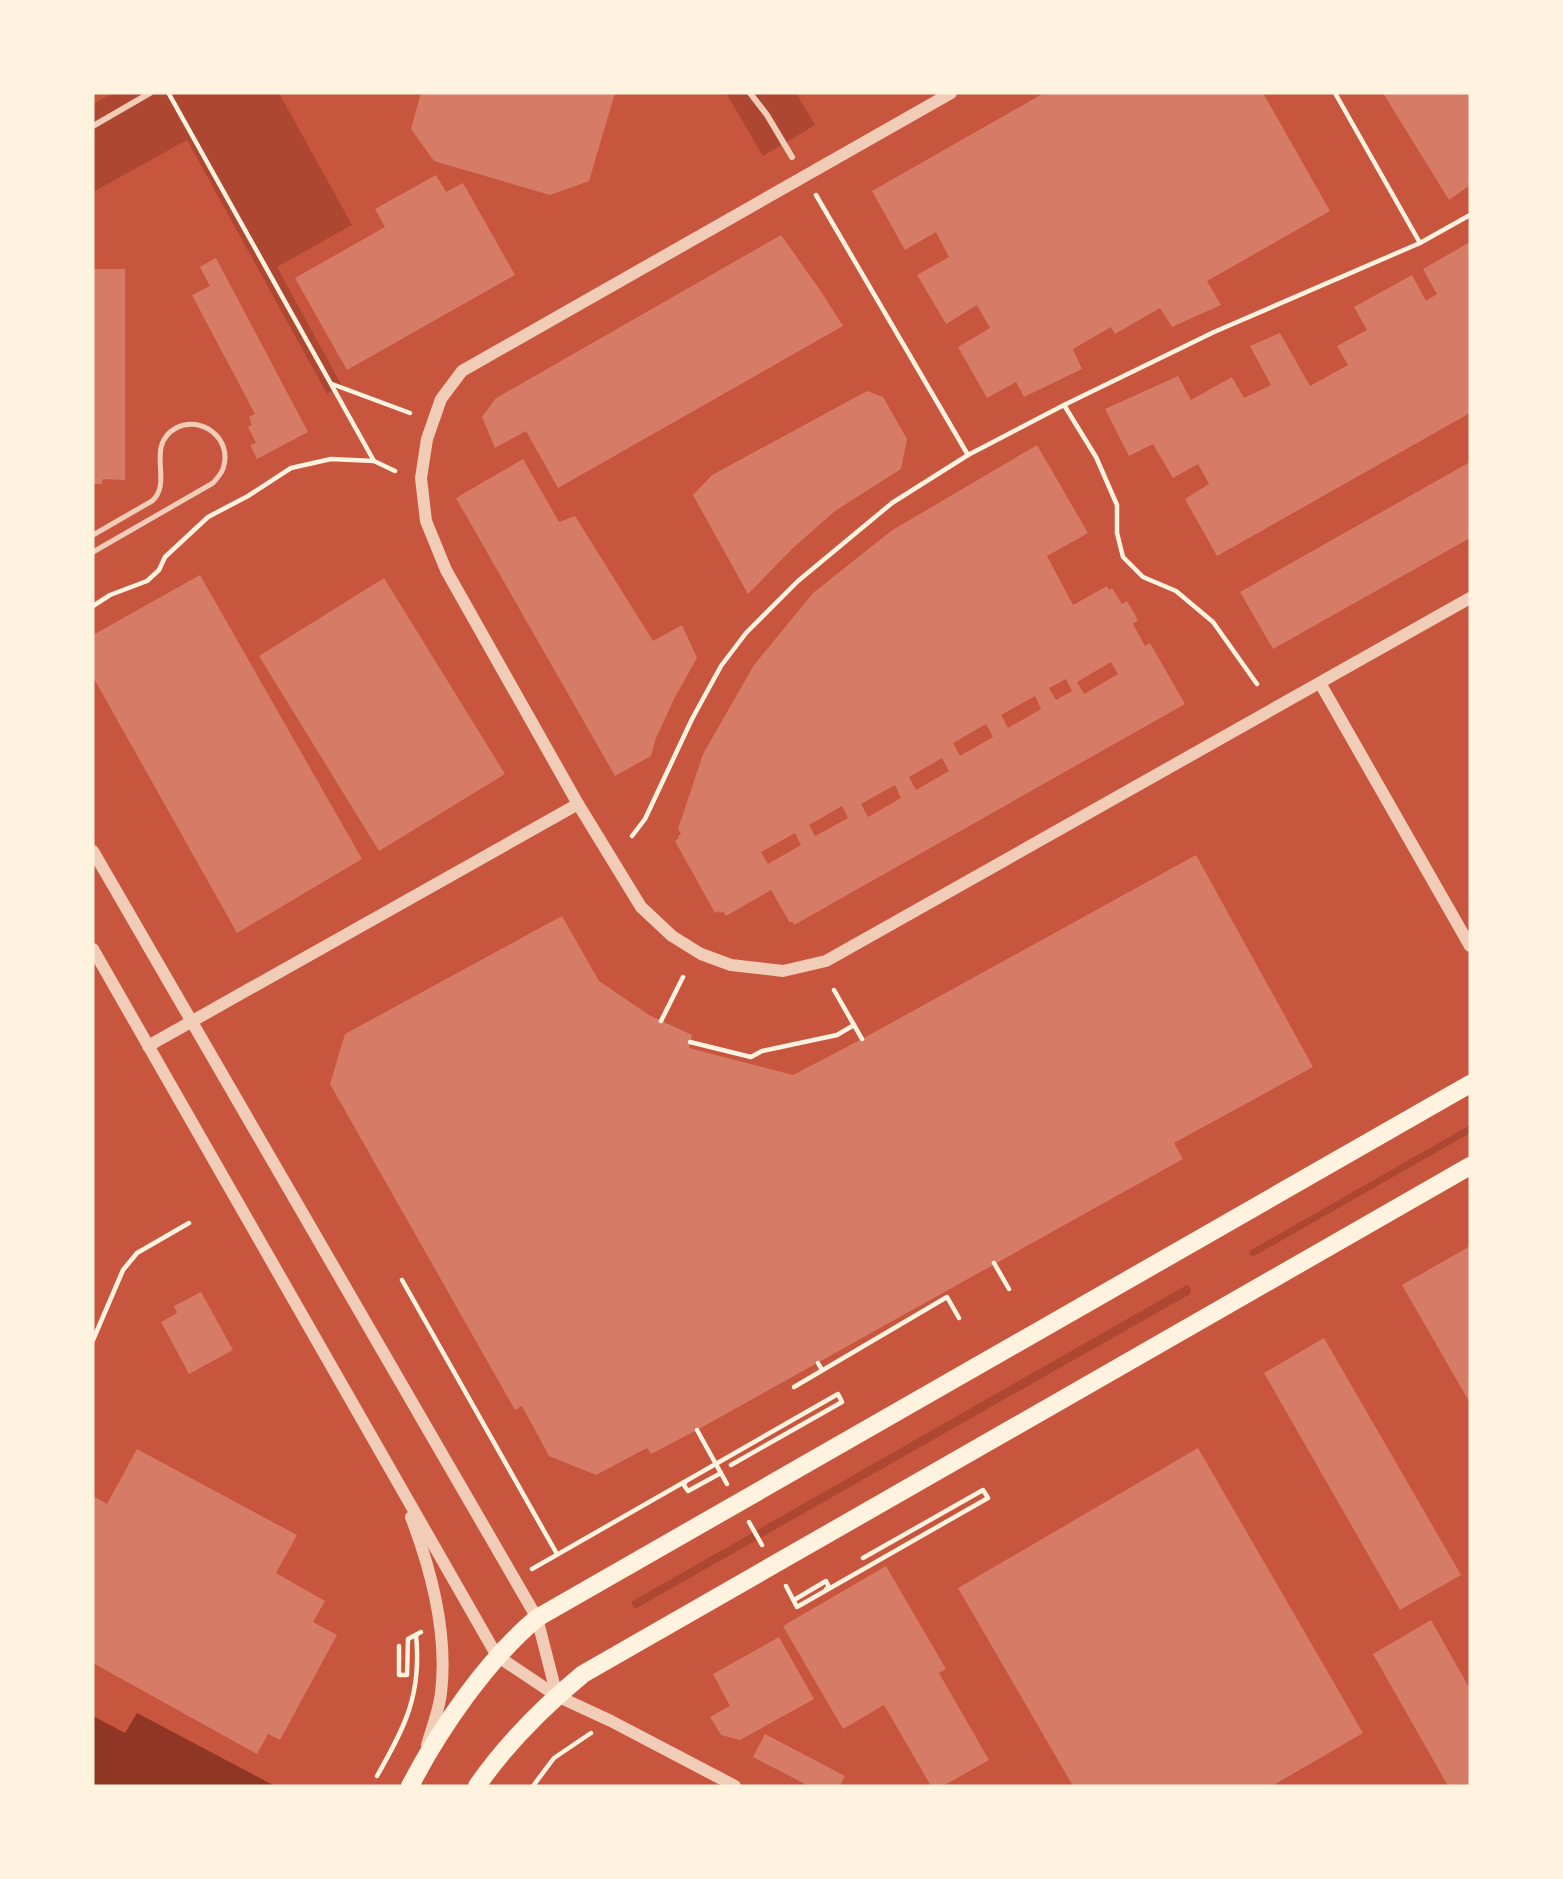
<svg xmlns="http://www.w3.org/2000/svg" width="1563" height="1879" font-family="Inter,sans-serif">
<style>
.green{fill:#ae4732}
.water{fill:#8f3625}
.building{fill:#d67c66;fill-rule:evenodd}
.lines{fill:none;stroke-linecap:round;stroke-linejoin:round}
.path{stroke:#fff3e0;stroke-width:4.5}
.service{stroke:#f1ccb7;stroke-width:5}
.pedestrian{stroke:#f1ccb7;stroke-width:6}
.tertiary{stroke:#f1ccb7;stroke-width:12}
.primary{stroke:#fff3e0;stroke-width:18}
</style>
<rect width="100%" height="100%" fill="#c8553d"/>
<!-- green -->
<g class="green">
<path d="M 113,93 L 279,93 L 352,225 L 277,267 L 342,386 L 327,394 L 187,140 L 93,192 L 93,104 Z"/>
<path d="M 726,93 L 796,93 L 815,125 L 763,156 Z"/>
<path d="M 1470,1125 L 1470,1133 L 1254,1256 L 1250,1255 L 1249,1253 L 1251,1250 Z"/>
<path d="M 1187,1285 L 1191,1289 L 1190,1294 L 635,1609 L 631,1602 Z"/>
</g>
<!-- water -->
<path class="water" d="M 137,1713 L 275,1786 L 276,1786 L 93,1786 L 93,1716 L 125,1733 Z"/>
<!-- building -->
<g class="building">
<path d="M 421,93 L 615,93 L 589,181 L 550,195 L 434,161 L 411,129 Z"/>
<path d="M 1044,93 L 1263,93 L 1330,211 L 1207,281 L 1221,305 L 1172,327 L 1160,308 L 1115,334 L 1111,327 L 1073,349 L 1082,369 L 1024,397 L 1016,382 L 987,398 L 958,347 L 990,328 L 977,305 L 946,324 L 917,275 L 949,257 L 936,232 L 905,250 L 872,191 Z"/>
<path d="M 1383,93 L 1470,93 L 1470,185 L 1449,200 Z"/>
<path d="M 436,175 L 446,192 L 463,183 L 515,275 L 347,370 L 295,278 L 385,227 L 375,209 Z"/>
<path d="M 781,235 L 820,290 L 843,326 L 558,488 L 526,431 L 495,448 L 482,417 L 496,398 Z"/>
<path d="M 1470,242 L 1470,413 L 1217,556 L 1185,499 L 1209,484 L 1198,464 L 1173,478 L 1153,444 L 1129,456 L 1105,409 L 1178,376 L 1191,400 L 1232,377 L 1244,398 L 1271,385 L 1250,346 L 1280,333 L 1310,386 L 1348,365 L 1337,346 L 1367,330 L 1354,307 L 1412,275 L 1426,301 L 1437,294 L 1423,269 Z"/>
<path d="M 216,258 L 308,432 L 257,459 L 250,445 L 256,443 L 248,427 L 252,425 L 249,417 L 255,414 L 192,295 L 210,286 L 200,267 Z"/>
<path d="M 93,269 L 125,269 L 125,480 L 103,479 L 102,484 L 93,484 Z"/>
<path d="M 867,391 L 883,397 L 907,439 L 901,469 L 835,511 L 793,548 L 748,594 L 693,495 L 712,475 Z"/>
<path d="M 1037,445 L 1088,533 L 1047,556 L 1073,605 L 1107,586 L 1109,590 L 1112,588 L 1122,604 L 1127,601 L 1138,620 L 1133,624 L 1145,646 L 1150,643 L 1185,704 L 794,925 L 792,921 L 790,923 L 771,890 L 726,916 L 723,911 L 720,913 L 718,911 L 715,913 L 675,841 L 679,838 L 678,836 L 681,834 L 678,829 L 703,754 L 754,665 L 813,593 L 891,531 ZM 1111,662 L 1118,674 L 1084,694 L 1077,682 ZM 1066,679 L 1072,691 L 1056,700 L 1049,688 ZM 1035,696 L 1041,709 L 1008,728 L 1001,715 ZM 986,724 L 993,737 L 960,756 L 953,743 ZM 942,758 L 949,771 L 916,790 L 909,777 ZM 895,785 L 901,798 L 868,817 L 861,804 ZM 842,806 L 848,818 L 815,836 L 809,825 ZM 795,833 L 801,845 L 768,864 L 761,852 Z"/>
<path d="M 523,459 L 559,522 L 575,516 L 653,641 L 682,625 L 697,658 L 675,697 L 656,738 L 651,756 L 615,776 L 456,498 Z"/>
<path d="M 1470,462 L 1470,538 L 1273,649 L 1240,592 Z"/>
<path d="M 200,575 L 362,859 L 237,933 L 93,677 L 93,635 Z"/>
<path d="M 384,578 L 505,774 L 379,851 L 259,656 Z"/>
<path d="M 1196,855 L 1313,1067 L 1174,1143 L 1183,1159 L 697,1430 L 651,1454 L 647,1448 L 596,1475 L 549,1456 L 522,1406 L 515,1410 L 330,1084 L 345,1034 L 562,916 L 599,981 L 649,1015 L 692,1035 L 689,1048 L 793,1075 L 862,1039 Z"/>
<path d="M 1470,1246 L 1470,1403 L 1402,1285 Z"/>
<path d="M 201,1292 L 233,1350 L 189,1374 L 161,1322 L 177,1313 L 174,1306 Z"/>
<path d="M 1324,1338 L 1461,1575 L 1400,1610 L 1264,1373 Z"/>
<path d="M 1198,1448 L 1363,1733 L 1272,1786 L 1073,1786 L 958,1588 Z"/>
<path d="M 137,1449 L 297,1535 L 276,1573 L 325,1601 L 313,1622 L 337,1635 L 280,1740 L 268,1734 L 257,1754 L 93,1663 L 93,1496 L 107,1504 Z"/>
<path d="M 886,1566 L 946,1669 L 939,1673 L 989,1760 L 943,1786 L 931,1786 L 884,1705 L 843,1729 L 783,1626 Z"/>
<path d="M 1431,1620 L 1470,1689 L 1470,1786 L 1448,1786 L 1373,1654 Z"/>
<path d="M 779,1637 L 814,1699 L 740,1740 L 721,1735 L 710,1717 L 730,1706 L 713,1674 Z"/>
<path d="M 765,1734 L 845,1776 L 840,1786 L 809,1786 L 753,1757 Z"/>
</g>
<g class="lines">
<!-- path -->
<g class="path">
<path d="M 1335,93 L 1420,243"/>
<path d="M 169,94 L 374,461"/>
<path d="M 816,195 L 968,455"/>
<path d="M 332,384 L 410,413"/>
<path d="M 1064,405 L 1096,457 L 1117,505 L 1117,533 L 1123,557 L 1143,577 L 1176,591 L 1213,622 L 1257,684"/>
<path d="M 93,606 L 110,595 L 147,581 L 159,570 L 165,557 L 208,517 L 248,496 L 291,468 L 331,459 L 374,461 L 395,471"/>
<path d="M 632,836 L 645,819 L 692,719 L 721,666 L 746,633 L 798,581 L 892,503 L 968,455 L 1064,405 L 1214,332 L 1420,243 L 1470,215"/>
<path d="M 834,990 L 862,1039"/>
<path d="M 661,1021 L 683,977"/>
<path d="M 690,1042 L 751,1057 L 762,1051 L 837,1035 L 854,1025"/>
<path d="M 994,1263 L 1009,1289"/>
<path d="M 402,1280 L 557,1554"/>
<path d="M 93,1340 L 123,1270 L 137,1253 L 189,1223"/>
<path d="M 818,1363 L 822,1370"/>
<path d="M 794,1387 L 947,1297 L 959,1318"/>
<path d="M 697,1430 L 727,1484"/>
<path d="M 685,1483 L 683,1484 L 688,1491 L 721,1473"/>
<path d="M 749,1522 L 762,1545"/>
<path d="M 532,1569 L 838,1394 L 842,1402 L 731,1465"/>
<path d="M 786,1586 L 797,1607 L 988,1498 L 983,1490 L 863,1558"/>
<path d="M 794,1600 L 826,1581 L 829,1587 L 826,1589"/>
<path d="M 399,1646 L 399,1675 L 407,1675 L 408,1639 L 421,1632"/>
<path d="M 377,1776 C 405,1727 422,1694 416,1635"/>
<path d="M 533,1786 L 554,1758 L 591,1733"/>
</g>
<!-- service -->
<path class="service" d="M 93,535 L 152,501 C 174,482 144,446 176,428 C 201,415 231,438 224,465 C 223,473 217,478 213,483 L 93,552"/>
<!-- pedestrian -->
<g class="pedestrian">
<path d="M 750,93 L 767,115 L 792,157"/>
<path d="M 93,126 L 150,93"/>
</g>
<!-- tertiary -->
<g class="tertiary">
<path d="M 951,93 L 462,371 L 441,399 L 427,439 L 421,478 L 426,521 L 446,570 L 578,804 L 641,907 L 672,936 L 701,954 L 731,965 L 783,971 L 826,961 L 1470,598"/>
<path d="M 1320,683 L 1470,946"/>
<path d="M 93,851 L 537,1618 L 557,1696"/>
<path d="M 93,949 L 497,1656 L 557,1696 L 611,1721 L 735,1786"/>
<path d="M 148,1046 L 578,804"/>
<path d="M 411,1517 C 432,1572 448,1634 441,1693 C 439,1710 432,1728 427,1745"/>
</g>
<!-- primary -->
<g class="primary">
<path d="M 410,1786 C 440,1728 487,1660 537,1618 L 1470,1084"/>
<path d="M 477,1786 C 506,1744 543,1707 583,1674 L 1470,1166"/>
</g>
</g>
<!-- border -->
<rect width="1563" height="1879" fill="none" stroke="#fff3e0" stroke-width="189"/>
</svg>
